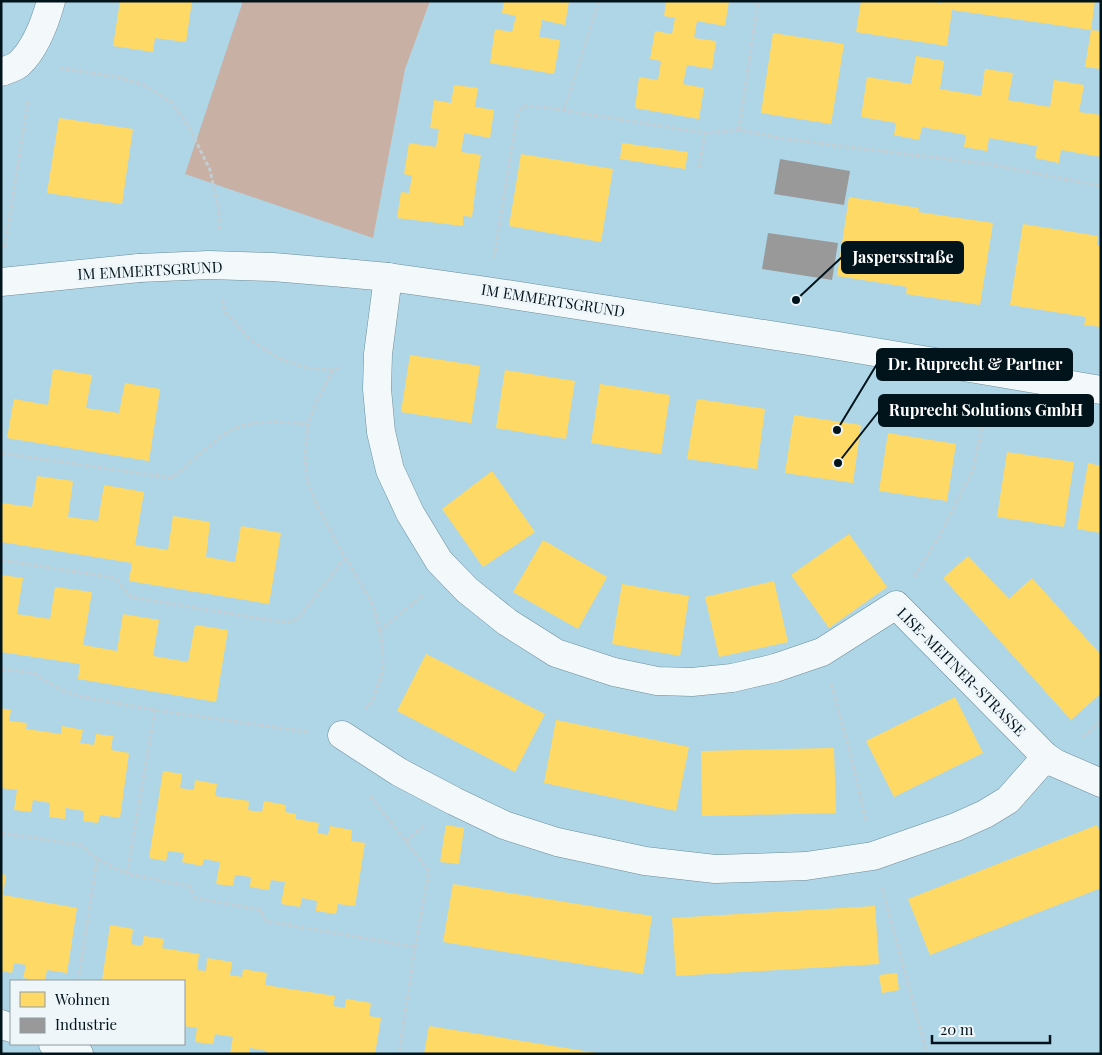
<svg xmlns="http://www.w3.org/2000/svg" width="1102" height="1055" font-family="'Playfair Display',serif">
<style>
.green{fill:#c8b1a4}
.homes{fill:#ffd966}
.industry{fill:#999}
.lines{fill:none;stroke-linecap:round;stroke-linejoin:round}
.minor-casing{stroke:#6b8c99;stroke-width:29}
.path{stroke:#c2ced3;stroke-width:3;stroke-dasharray:4 2.5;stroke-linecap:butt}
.minor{stroke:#f3f9fb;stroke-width:28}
.minor-bridge-casing{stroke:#6b8c99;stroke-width:29;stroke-linecap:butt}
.minor-bridge{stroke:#f3f9fb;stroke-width:28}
.labels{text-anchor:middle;stroke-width:5;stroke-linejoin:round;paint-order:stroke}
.street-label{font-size:15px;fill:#01131b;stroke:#eef6fa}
.leader{fill:none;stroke:#01131b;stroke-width:2}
.callout-dot{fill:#01131b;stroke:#eef6fa;stroke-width:2}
.callout{fill:#01131b;stroke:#01131b;stroke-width:2}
.callout-label{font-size:16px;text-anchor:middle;font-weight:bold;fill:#fff}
</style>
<rect width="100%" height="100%" fill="#afd6e7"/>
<!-- green -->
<path class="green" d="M 243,1 L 430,1 L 405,69 L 373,238 L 185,174 Z"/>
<!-- homes -->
<g class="homes">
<path d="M 120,1 L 192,1 L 186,42 L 155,38 L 153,52 L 113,46 Z"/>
<path d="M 504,1 L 569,1 L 565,25 L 542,20 L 539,37 L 560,40 L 554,74 L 490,63 L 495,29 L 512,32 L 516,16 L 502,13 Z"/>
<path d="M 666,1 L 729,1 L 725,26 L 697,21 L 694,38 L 716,41 L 712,69 L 687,65 L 683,84 L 704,88 L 699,119 L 635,108 L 639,77 L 658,80 L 661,61 L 650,59 L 655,31 L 672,34 L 675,18 L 664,16 Z"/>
<path d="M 861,1 L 930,1 L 942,3 L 942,1 L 1095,1 L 1091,30 L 952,10 L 947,46 L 856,32 Z"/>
<path d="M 1091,30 L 1101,31 L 1101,69 L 1085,67 Z"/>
<path d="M 773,33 L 844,44 L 831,124 L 761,113 Z"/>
<path d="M 916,56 L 944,61 L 940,89 L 981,96 L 985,69 L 1013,73 L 1008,100 L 1050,107 L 1054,80 L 1084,85 L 1079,112 L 1101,115 L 1101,157 L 1061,150 L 1059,163 L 1035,158 L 1037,146 L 989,138 L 987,151 L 964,147 L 966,135 L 922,127 L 919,140 L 894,135 L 896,123 L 861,117 L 867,77 L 911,84 Z"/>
<path d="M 454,85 L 478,88 L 475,107 L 494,110 L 490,138 L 464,133 L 461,152 L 481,155 L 476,184 L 472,217 L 463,216 L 463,226 L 397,218 L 401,192 L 409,193 L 412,176 L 404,174 L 409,143 L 436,147 L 439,129 L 430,128 L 434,100 L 451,103 Z"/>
<path d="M 59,118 L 133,129 L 122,204 L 47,193 Z"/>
<path d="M 622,143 L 688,152 L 685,169 L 620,159 Z"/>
<path d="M 521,154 L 613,169 L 601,242 L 509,226 Z"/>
<path d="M 849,197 L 919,208 L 918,212 L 993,223 L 980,305 L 906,294 L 907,287 L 837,276 Z"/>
<path d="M 1023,224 L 1098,236 L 1097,245 L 1101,246 L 1101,327 L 1084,325 L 1086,317 L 1010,305 Z"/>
<path d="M 410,355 L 480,366 L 471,423 L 401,412 Z"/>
<path d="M 53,369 L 92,375 L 86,408 L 119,413 L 125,383 L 160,389 L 149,461 L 7,438 L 14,399 L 48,405 Z"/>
<path d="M 505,370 L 575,381 L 566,439 L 496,428 Z"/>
<path d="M 600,384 L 670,395 L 661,454 L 591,443 Z"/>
<path d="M 697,399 L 765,409 L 757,469 L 687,459 Z"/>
<path d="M 794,415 L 861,425 L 853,483 L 785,473 Z"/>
<path d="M 888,433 L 956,444 L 947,501 L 879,491 Z"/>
<path d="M 1007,452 L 1074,462 L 1064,527 L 997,517 Z"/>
<path d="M 1088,463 L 1101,466 L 1101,533 L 1077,529 Z"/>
<path d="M 492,471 L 535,532 L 483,567 L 442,509 Z"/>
<path d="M 37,476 L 73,481 L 68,517 L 98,521 L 104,485 L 144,492 L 135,545 L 168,550 L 173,516 L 210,522 L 206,557 L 235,562 L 241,526 L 281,533 L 269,604 L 129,581 L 132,563 L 1,542 L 1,503 L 32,507 Z"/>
<path d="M 849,534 L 887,587 L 829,628 L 791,575 Z"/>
<path d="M 543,540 L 607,577 L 578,629 L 513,592 Z"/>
<path d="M 968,556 L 1009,599 L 1032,578 L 1101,655 L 1101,693 L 1071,720 L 943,578 Z"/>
<path d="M 1,575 L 23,578 L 17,614 L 50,619 L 55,587 L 92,592 L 83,645 L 117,651 L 123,614 L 159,620 L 153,656 L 188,662 L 195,625 L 228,630 L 216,702 L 78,679 L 80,664 L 1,652 Z"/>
<path d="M 774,581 L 788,642 L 719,657 L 705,597 Z"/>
<path d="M 622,584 L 689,596 L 680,656 L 612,644 Z"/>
<path d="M 426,654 L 545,714 L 515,772 L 397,711 Z"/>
<path d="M 955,697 L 983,753 L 894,797 L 866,741 Z"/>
<path d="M 1,708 L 11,710 L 9,721 L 27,723 L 26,729 L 61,734 L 62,726 L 83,730 L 80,743 L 94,745 L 96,734 L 113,736 L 111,750 L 129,753 L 120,818 L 100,815 L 98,823 L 83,821 L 84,811 L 66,808 L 65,819 L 49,817 L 50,803 L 33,800 L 31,812 L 14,810 L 17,790 L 1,788 Z"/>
<path d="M 556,720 L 689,747 L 676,811 L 544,783 Z"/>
<path d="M 834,748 L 836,813 L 702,816 L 701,751 Z"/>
<path d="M 163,771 L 182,774 L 180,788 L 194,790 L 195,780 L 217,784 L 215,796 L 249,801 L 248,810 L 262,812 L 264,801 L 286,805 L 285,812 L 296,814 L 296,819 L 319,823 L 317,833 L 328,835 L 330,826 L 352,830 L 351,841 L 365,843 L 355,906 L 338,904 L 336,914 L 316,911 L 317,901 L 302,898 L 300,907 L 281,904 L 285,882 L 271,880 L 269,890 L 250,887 L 251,877 L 235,875 L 233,886 L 216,884 L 220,862 L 204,859 L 202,866 L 182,862 L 184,853 L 168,851 L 166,861 L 149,858 Z"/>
<path d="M 446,825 L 464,828 L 459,864 L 440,862 Z"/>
<path d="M 1097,825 L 1101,835 L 1101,888 L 930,955 L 908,899 Z"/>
<path d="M 1,874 L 6,875 L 3,895 L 77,908 L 67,973 L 47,970 L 45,981 L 40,981 L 23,978 L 26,965 L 14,963 L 12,973 L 1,971 Z"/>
<path d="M 453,884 L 652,916 L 643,974 L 443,942 Z"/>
<path d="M 875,906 L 879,964 L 676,976 L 672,918 Z"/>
<path d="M 110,925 L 133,929 L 131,944 L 142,946 L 144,936 L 164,939 L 162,948 L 199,954 L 197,970 L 206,971 L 207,958 L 232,962 L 230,975 L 242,977 L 243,969 L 267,973 L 265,985 L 335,996 L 333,1006 L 345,1008 L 346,999 L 371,1003 L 369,1016 L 381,1018 L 375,1054 L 267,1054 L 267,1051 L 250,1048 L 249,1054 L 230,1054 L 233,1037 L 215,1034 L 213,1044 L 195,1042 L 197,1028 L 184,1026 L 184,981 L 102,981 Z"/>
<path d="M 897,973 L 899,990 L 882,993 L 879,975 Z"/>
<path d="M 429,1026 L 597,1053 L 597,1054 L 424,1054 Z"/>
</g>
<!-- industry -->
<g class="industry">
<path d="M 780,159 L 850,171 L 844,205 L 774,194 Z"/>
<path d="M 768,233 L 838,243 L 832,280 L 762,269 Z"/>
</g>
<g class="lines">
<!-- minor casing -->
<g class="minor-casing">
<g id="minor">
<path d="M 1,72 C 7,70 14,68 19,64 C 36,48 45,23 51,1"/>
<path d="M 344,273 L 388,277 L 487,291 L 815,342 L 1101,390"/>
<path d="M 388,277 L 378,354 L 377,389 L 381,432 L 390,470 L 410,513 L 439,561 L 467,590 L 507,622 L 556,653 L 614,672 L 657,681 L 692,682 L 732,678 L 775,668 L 822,652 L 896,605 L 1046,757"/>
<path d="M 1,282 L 139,268"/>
<path d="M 342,735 L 399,772 L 454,801 L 504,825 L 557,842 L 645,861 L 715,869 L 806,866 L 873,856 L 956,827 L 985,814 L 1008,800 L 1046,757 L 1055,763 L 1101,783"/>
<path d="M 1,1024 L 11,1028"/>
<path d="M 53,1044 L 79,1054"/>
</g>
</g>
<!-- path -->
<g class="path">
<path d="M 59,68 L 117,77 L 144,85 L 171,102 L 189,127 L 210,170 L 219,211 L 219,230"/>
<path d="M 564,110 L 599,1"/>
<path d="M 739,130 L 758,1"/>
<path d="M 699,168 L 705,133"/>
<path d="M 5,247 L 28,100"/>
<path d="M 494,258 L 517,115 L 523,106 L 542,107 L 705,133 L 739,130 L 786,139 L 848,147 L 988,164 L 1101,186"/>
<path d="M 222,299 L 225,312 L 253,342 L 280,359 L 307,368 L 333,370 L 342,367"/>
<path d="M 333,370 L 316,402 L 308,424 L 305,456 L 307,480 L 316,503 L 335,540 L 373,605 L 382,641 L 383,670 L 373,700 L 365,709"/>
<path d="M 1,453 L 172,478 L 221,436 L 235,428 L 254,423 L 277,422 L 308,424"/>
<path d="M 1,560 L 115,578 L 131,597 L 281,622 L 292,622 L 300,616 L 345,558"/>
<path d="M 914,577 L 937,540 L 973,470 L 987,405"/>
<path d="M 379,631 L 423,595"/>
<path d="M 1,669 L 33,673 L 63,691 L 83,697 L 155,710 L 308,732"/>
<path d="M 831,684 L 850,752 L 866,821"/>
<path d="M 155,710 L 127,874 L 189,886 L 195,898 L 261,910 L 265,921 L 415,947"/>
<path d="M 1083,737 L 1101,721"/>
<path d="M 370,796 L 429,871 L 415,947 L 399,1054"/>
<path d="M 1,833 L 81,845 L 97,859"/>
<path d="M 406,841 L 426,824"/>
<path d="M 882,888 L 927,1054"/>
<path d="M 78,981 L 97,859 L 127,874"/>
</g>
<!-- minor -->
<use href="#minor" class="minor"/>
<!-- minor-bridge casing -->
<g class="minor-bridge-casing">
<path id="minor-bridge" d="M 139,268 L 209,265 L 273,267 L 344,273"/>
</g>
<!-- minor-bridge -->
<use href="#minor-bridge" class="minor-bridge"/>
</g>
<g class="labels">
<!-- street labels -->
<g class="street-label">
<text transform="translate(150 271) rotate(-3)" y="5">IM EMMERTSGRUND</text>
<text transform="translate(553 301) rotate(9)" y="5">IM EMMERTSGRUND</text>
<text transform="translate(961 672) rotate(45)" y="5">LISE-MEITNER-STRASSE</text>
</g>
</g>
<!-- callouts -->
<path class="leader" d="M796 300L842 257M837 430L877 364M838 463L879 411"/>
<g class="callout-dot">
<circle cx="796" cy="300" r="5"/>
<circle cx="837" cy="430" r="5"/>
<circle cx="838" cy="463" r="5"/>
</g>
<g class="callout">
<rect x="842" y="242" width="121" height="31" rx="5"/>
<rect x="877" y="349" width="195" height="31" rx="5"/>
<rect x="879" y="395" width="214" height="31" rx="5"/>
</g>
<g class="callout-label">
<text x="903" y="263">Jaspersstraße</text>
<text x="975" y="370">Dr. Ruprecht &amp; Partner</text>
<text x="986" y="416">Ruprecht Solutions GmbH</text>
</g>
<!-- border -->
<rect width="1102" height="1055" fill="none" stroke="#01131b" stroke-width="5"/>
<!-- legend -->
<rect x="10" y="980" width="175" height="65" fill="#eef6fa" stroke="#8f9ba1"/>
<rect x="20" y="992" width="25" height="15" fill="#ffd966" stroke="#8f9ba1"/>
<text x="55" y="1005" font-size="15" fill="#01131b">Wohnen</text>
<rect x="20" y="1018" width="25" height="15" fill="#999999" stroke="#8f9ba1"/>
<text x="55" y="1030" font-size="15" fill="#01131b">Industrie</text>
<!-- scale -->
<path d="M932 1035v8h118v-8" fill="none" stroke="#01131b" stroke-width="2.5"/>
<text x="940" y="1035" font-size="15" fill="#01131b" stroke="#eef6fa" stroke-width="4" paint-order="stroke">20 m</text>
</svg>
